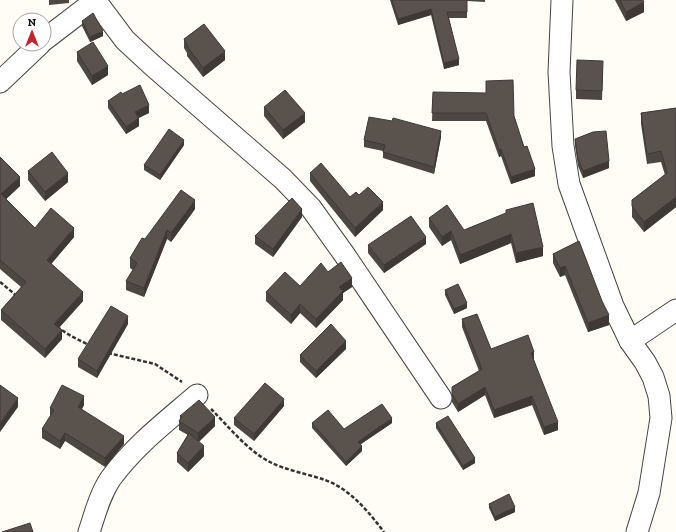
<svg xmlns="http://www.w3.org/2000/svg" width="676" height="532" font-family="'Zilla Slab',serif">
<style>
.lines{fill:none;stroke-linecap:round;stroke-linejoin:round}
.street-casing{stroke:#444;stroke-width:23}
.path{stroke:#333;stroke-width:2.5;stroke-dasharray:4 2;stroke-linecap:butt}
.street{stroke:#fff;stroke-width:21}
.wall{fill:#4d4742}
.shaded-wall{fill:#3f3936}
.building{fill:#5a524d;stroke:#3f3936}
</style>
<rect width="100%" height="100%" fill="#fffdf5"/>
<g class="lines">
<!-- street casing -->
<g class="street-casing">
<g id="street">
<path d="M 95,0 L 125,40 L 152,65 L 283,179 L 311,208 L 344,254 L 441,398"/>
<path d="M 562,0 L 559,72 L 563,146 L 569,184 L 613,306 L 630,341 L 645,362 L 653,377 L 659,396 L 661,418 L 649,493 L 637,532"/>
<path d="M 44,40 L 95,1"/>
<path d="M 0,82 L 40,44"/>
<path d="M 630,341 L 676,310"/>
<path d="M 89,532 C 95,514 100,494 111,478 C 135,445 167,421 197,395"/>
</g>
</g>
<!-- path -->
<g class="path">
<path d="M 0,282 L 17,296"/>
<path d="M 57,327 L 71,336 L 89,345"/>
<path d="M 108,353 L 155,364 L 182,382"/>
<path d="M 211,409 C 228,426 248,451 270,462 C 285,470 308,474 325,480 C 350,489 368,511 384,532"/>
</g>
<!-- street -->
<use href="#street" class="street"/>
</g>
<!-- wall -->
<g class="wall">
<path d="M 49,0 L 69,0 L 69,3 L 49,5 Z"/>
<path d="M 390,0 L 485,0 L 485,2 L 467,1 L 467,18 L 449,18 L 459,65 L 444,69 L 431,15 L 398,25 Z"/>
<path d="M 615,0 L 643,0 L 644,12 L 626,21 Z"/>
<path d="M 82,21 L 103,36 L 90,42 L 82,26 Z"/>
<path d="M 184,39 L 225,60 L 203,77 L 187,56 L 187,53 L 184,48 Z"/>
<path d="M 77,52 L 108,75 L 92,85 L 77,61 Z"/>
<path d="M 603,70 L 602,100 L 576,99 L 576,90 Z"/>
<path d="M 433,92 L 514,116 L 524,147 L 535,176 L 511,184 L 501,156 L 499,157 L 486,121 L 432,121 Z"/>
<path d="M 122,94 L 149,113 L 139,118 L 139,126 L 126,134 L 108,108 L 108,101 Z"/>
<path d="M 264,107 L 305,122 L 283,139 L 264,116 Z"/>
<path d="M 676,108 L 676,207 L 644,232 L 632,217 L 632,200 L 665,175 L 661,162 L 647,164 L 641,124 L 641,113 Z"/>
<path d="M 441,137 L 434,174 L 383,158 L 383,151 L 364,147 L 364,140 Z"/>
<path d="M 575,139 L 609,168 L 583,178 L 578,166 L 575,146 Z"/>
<path d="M 184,145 L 160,180 L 144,170 L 144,165 Z"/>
<path d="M 0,157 L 20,186 L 6,199 L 35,228 L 74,237 L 51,264 L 83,301 L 59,328 L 62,339 L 45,358 L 1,320 L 1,310 L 21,287 L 0,269 Z"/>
<path d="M 28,171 L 68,182 L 45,201 L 28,180 Z"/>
<path d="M 310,173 L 350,197 L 383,210 L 355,237 L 310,181 Z"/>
<path d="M 195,209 L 171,242 L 167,239 L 144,297 L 126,290 L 126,281 L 133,270 L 130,268 L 130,258 L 145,239 Z"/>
<path d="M 506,210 L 543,256 L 516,263 L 511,243 L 460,264 L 451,240 L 442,246 L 429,227 L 429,218 L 464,230 L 506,214 Z"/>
<path d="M 302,217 L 273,257 L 255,244 L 255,236 Z"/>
<path d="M 579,241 L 609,325 L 588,332 L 565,275 L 560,277 L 553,263 L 553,254 Z"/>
<path d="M 426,244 L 384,273 L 368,253 L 368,245 Z"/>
<path d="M 328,272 L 352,287 L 343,293 L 343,300 L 316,328 L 300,313 L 291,324 L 266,301 L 266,292 L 300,286 Z"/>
<path d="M 445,290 L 467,308 L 454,314 L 445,295 Z"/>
<path d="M 462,319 L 491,349 L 534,360 L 534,361 L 558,430 L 544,435 L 532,405 L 494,418 L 485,395 L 458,412 L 452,402 L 452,387 L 479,371 L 462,327 Z"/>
<path d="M 128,324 L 97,378 L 78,367 L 78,359 Z"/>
<path d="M 346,349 L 316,378 L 300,362 L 300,355 Z"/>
<path d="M 84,405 L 82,409 L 124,444 L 105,467 L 65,441 L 60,449 L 42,438 L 42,429 L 50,417 L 50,408 Z"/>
<path d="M 284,406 L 254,441 L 234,425 L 234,418 Z"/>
<path d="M 180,416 L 215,426 L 199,442 L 204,456 L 188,472 L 177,462 L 177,453 L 188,435 L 179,430 L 179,421 L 180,419 Z"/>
<path d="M 312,423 L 344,429 L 392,423 L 361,444 L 362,451 L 346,466 L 312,428 Z"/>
<path d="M 436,423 L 475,463 L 463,470 L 436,428 Z"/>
<path d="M 489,504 L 515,512 L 495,521 L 489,508 Z"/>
</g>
<!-- shaded-wall -->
<g class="shaded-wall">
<path d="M 644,2 L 644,12 L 626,21 L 626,12 Z"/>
<path d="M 431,9 L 431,15 L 398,25 L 398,19 Z"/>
<path d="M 103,31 L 103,36 L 90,42 L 90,37 Z"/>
<path d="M 225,51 L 225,60 L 203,77 L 203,68 Z"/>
<path d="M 459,59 L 459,65 L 444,69 L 444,63 Z"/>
<path d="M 108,66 L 108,75 L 92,85 L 92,76 Z"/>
<path d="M 149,105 L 149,113 L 135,119 L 135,112 Z"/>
<path d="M 305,113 L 305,122 L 283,139 L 283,130 Z"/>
<path d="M 139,118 L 139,126 L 126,134 L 126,127 Z"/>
<path d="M 441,131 L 441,137 L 434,174 L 434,167 Z"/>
<path d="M 184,140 L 184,145 L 160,180 L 160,175 Z"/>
<path d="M 501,149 L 501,156 L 499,157 L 499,150 Z"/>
<path d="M 609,161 L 609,168 L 583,178 L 583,171 Z"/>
<path d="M 535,169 L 535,176 L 511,184 L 511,177 Z"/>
<path d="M 68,173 L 68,182 L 45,201 L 45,192 Z"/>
<path d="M 20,177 L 20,186 L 1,204 L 1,194 Z"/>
<path d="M 676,197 L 676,207 L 644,232 L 644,222 Z"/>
<path d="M 195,200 L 195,209 L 171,242 L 171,233 Z"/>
<path d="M 383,202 L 383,210 L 355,237 L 355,228 Z"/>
<path d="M 302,209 L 302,217 L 273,257 L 273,249 Z"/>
<path d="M 74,228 L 74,237 L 47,269 L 47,260 Z"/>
<path d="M 167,230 L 167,239 L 144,297 L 144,288 Z"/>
<path d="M 451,231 L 451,240 L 442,246 L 442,237 Z"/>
<path d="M 511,234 L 511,243 L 460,264 L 460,255 Z"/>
<path d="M 426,237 L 426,244 L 384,273 L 384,265 Z"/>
<path d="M 543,247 L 543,256 L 516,263 L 516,253 Z"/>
<path d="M 565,266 L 565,275 L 560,277 L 560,268 Z"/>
<path d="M 352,278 L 352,287 L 343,293 L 343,300 L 316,328 L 316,319 L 339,287 Z"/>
<path d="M 83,292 L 83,301 L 54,333 L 54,324 Z"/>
<path d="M 467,303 L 467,308 L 454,314 L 454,309 Z"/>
<path d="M 300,304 L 300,313 L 291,324 L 291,315 Z"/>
<path d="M 609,315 L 609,325 L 588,332 L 588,323 Z"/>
<path d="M 128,316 L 128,324 L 97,378 L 97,371 Z"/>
<path d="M 62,330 L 62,339 L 45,358 L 45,349 Z"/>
<path d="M 346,341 L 346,349 L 316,378 L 316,371 Z"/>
<path d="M 534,352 L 534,360 L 531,362 L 531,353 Z"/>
<path d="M 485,387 L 485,395 L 458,412 L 458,404 Z"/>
<path d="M 84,396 L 84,405 L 78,415 L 78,407 Z"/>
<path d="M 532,396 L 532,405 L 494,418 L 494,410 Z"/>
<path d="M 18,398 L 18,407 L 0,432 L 0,423 Z"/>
<path d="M 284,399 L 284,406 L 254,441 L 254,434 Z"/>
<path d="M 215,417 L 215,426 L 198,442 L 198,433 Z"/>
<path d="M 392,418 L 392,423 L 358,446 L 358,442 Z"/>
<path d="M 558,422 L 558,430 L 544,435 L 544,427 Z"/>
<path d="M 65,433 L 65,441 L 60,449 L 60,441 Z"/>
<path d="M 124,436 L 124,444 L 105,467 L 105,458 Z"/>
<path d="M 204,446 L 204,456 L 188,472 L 188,463 Z"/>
<path d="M 362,446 L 362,451 L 346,466 L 346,462 Z"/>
<path d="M 475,458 L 475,463 L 463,470 L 463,466 Z"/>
<path d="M 515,507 L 515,512 L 495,521 L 495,517 Z"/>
</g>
<!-- building -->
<g class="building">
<path d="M 392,0 L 467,0 L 467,12 L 447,12 L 459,59 L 444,63 L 431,9 L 398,19 Z"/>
<path d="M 620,0 L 643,0 L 644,2 L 626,12 Z"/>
<path d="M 93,13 L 103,31 L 90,37 L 82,21 Z"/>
<path d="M 204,24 L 225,51 L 203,68 L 187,46 L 188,46 L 184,39 Z"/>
<path d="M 93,42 L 108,66 L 92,76 L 77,52 Z"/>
<path d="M 577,60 L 603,61 L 602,91 L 576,90 Z"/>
<path d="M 513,80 L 514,116 L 524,147 L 527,146 L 535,169 L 511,177 L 501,149 L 499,150 L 486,113 L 432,113 L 433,92 L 486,93 L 486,81 Z"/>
<path d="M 140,85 L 149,105 L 135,112 L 139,118 L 126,127 L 108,101 L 121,92 L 122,94 Z"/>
<path d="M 285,90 L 305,113 L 283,130 L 264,107 Z"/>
<path d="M 676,108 L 676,197 L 644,222 L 632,206 L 632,200 L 667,173 L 661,151 L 647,154 L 641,113 Z"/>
<path d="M 369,117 L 392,121 L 393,118 L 441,131 L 434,167 L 383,152 L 385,145 L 364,140 Z"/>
<path d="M 169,129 L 184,140 L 160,175 L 144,165 Z"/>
<path d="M 606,131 L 609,161 L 583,171 L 578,159 L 575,139 L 593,132 Z"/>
<path d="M 52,152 L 68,173 L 45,192 L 28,171 Z"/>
<path d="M 0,157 L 20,177 L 1,194 L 35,228 L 51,208 L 74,228 L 47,260 L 83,292 L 54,324 L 62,330 L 45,349 L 1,310 L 26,282 L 0,260 Z"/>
<path d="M 321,163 L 350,197 L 356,192 L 359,195 L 368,187 L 383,202 L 355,228 L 310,173 Z"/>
<path d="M 181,190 L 195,200 L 171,233 L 167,230 L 144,288 L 126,281 L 137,263 L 130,258 L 142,238 L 145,239 Z"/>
<path d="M 292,198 L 302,209 L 273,249 L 255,236 Z"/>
<path d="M 533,203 L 543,247 L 516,253 L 511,234 L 460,255 L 451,231 L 442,237 L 429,218 L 447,205 L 464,230 L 506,213 L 506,210 Z"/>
<path d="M 411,216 L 426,237 L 384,265 L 368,245 Z"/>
<path d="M 579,241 L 602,301 L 609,315 L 588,323 L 565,266 L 560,268 L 553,254 Z"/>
<path d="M 341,262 L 352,278 L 339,287 L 343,291 L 316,319 L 300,304 L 291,315 L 266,292 L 285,272 L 300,286 L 321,263 L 328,272 Z"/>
<path d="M 458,284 L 467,303 L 454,309 L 445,290 Z"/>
<path d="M 111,306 L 128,316 L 97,371 L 78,359 Z"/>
<path d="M 477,314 L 491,349 L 528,335 L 534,352 L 531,353 L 558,422 L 544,427 L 532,396 L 494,410 L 485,387 L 458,404 L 452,394 L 452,387 L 482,369 L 462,319 Z"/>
<path d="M 331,324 L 346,341 L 316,371 L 300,355 Z"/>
<path d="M 265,383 L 284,399 L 254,434 L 234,418 Z"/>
<path d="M 0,385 L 18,398 L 0,423 Z"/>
<path d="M 62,385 L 84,396 L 78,407 L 124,436 L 105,458 L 65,433 L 60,441 L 42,429 L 54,410 L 50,408 Z"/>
<path d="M 199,400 L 215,417 L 198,433 L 179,421 L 182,417 L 180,416 Z"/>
<path d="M 382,404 L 392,418 L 358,442 L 362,446 L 346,462 L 312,423 L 328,410 L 344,429 Z"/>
<path d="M 448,416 L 475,458 L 463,466 L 436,423 Z"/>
<path d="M 189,433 L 204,446 L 188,463 L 177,453 Z"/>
<path d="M 509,494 L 515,507 L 495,517 L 489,504 Z"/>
<path d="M 30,523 L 33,532 L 2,532 Z"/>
</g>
<!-- north arrow -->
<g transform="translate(32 32)"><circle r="19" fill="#ffffff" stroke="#a0a0a0"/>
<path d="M0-3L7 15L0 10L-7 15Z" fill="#c4262e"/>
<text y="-6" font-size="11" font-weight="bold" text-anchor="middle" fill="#111111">N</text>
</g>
</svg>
